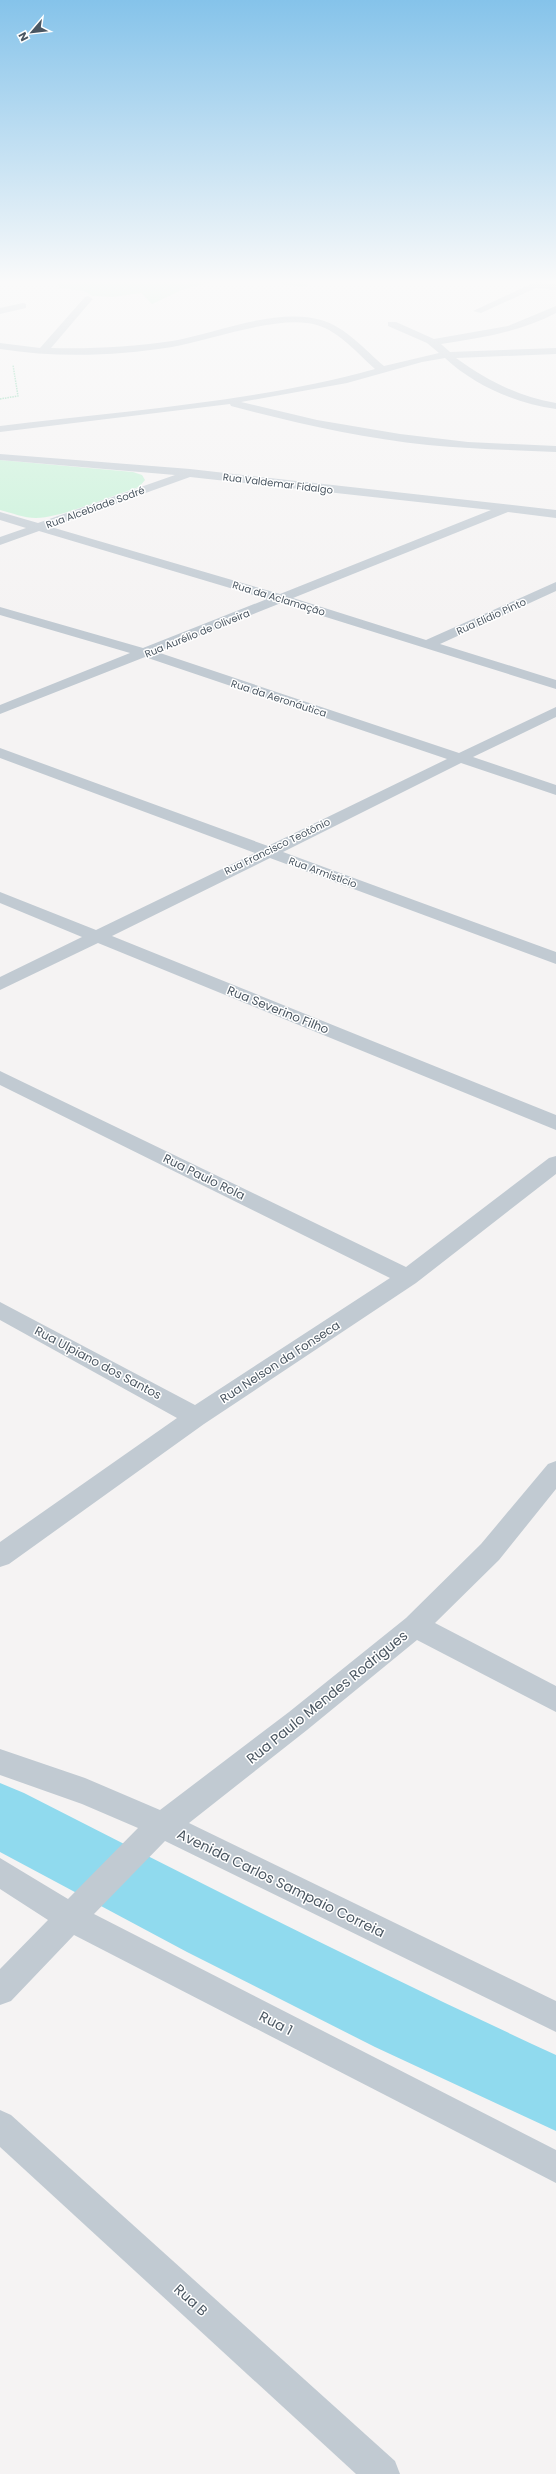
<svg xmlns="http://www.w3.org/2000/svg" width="556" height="2474" font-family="Poppins,sans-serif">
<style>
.green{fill:#c3f1d5}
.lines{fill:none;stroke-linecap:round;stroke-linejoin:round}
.river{fill:#90daee;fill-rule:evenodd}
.path{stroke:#7ad0a6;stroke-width:1.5;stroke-dasharray:1.5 1;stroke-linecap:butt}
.minor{fill:#c1cad2;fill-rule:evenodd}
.labels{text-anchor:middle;stroke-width:3;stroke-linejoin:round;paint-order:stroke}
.far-street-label{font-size:10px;fill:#4a5661;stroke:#fff}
.street-label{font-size:12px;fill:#4a5661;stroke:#fff}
.near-street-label{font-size:14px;fill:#4a5661;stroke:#fff}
</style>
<rect width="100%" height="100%" fill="#f5f3f3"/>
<!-- green -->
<g class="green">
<path d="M 58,280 L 219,280 L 182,290 L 152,304 L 141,293 L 113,297 L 93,296 L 84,291 L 59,288 Z"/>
<path d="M 277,280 L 307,280 L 308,287 L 285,285 Z"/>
<path d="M 0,460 L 133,472 L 142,475 L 145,480 L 139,487 C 113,495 61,518 36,518 C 24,518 12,513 0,510 Z"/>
</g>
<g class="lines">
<!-- river -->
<path class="river" d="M 0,1783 L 24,1793 C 200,1883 376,1972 556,2055 L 556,2131 L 375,2047 L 187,1952 L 0,1852 Z"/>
<!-- path -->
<path class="path" d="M 0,399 L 18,396 L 13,365"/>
<!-- minor -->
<g class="minor">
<path d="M 535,282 L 556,284 L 556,290 L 536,288 L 481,313 L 473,311 Z"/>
<path d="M 88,296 L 93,299 L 91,301 L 51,348 C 91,349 132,347 172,341 C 217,333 277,307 321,320 C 346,327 365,350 384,366 L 439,353 L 427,343 L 388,326 L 388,322 L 396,322 L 434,339 L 508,326 L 556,306 L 556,313 C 520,332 481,338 441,344 L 450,352 L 556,348 L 556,354 L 456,358 C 486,380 519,397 556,403 L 556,409 C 516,403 475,386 445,358 L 422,362 L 347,383 L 241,402 L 317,420 L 400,434 L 468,442 L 556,446 L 556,452 C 513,450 471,449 428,445 C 362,438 296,423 231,406 L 230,404 L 0,432 L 0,426 C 122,411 257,402 375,369 C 358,354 340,332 317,325 C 280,314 211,340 172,347 C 115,356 57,358 0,349 L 0,343 L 40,348 L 85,297 Z"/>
<path d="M 23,303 L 26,304 L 26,308 L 0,314 L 0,308 Z"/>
<path d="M 0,454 L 190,469 L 556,510 L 556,518 L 508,512 L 293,598 L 426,640 L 556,582 L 556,591 L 440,644 L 556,680 L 556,689 L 281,603 L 157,652 L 459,753 L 556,707 L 556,717 L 473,757 L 556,785 L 556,795 L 461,763 L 283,852 L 556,952 L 556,964 L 270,858 L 112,936 L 556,1115 L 556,1130 L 98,943 L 0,990 L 0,977 L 82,937 L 0,903 L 0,892 L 96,930 L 255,853 L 0,758 L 0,748 L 268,846 L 447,759 L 145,657 L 0,714 L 0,705 L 130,653 L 0,615 L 0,607 L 143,648 L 267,599 L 39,531 L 0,545 L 0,537 L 26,528 L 0,520 L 0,512 L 38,523 L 175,475 L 0,460 ZM 190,477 L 491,510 L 280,594 L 51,527 Z"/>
<path d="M 0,1071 L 406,1267 L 549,1158 L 556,1156 L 556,1174 L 416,1283 L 204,1424 L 9,1564 L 0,1567 L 0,1542 L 177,1418 L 0,1320 L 0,1302 L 195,1405 L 390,1278 L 0,1085 Z"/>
<path d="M 556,1461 L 556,1489 L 499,1560 L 435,1623 L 556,1686 L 556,1712 L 417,1640 L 307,1730 L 189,1823 L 556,2001 L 556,2032 L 165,1841 L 94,1914 L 556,2150 L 556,2183 L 74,1935 L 11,2001 L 0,2005 L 0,1969 L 48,1920 L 0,1889 L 0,1858 L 68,1899 L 138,1828 L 82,1804 L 0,1775 L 0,1749 L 85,1778 L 160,1810 L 289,1712 L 406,1618 L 481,1544 L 548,1464 Z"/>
<path d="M 0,2110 L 11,2115 L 395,2461 L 400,2474 L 356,2474 L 0,2147 Z"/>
</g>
</g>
<!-- sky -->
<linearGradient id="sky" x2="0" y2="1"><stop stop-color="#85c3ea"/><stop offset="0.45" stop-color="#fafafa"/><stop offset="1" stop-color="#fafafa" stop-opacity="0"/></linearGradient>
<rect width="556" height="626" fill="url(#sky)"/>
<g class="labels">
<!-- far-street labels -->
<g class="far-street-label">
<text transform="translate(278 483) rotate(7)" y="4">Rua Valdemar Fidalgo</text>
<text transform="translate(95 507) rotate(-20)" y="4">Rua Alcebíade Sodré</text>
<text transform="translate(279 598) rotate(17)" y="4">Rua da Aclamação</text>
<text transform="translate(491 616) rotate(-24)" y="4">Rua Elidio Pinto</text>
<text transform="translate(197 633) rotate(-22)" y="4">Rua Aurélio de Oliveira</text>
<text transform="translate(279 698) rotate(18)" y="4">Rua da Aeronáutica</text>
<text transform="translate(277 846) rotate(-26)" y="4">Rua Francisco Teotônio</text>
<text transform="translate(323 872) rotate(20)" y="4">Rua Armistício</text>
</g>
<!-- street labels -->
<g class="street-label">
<text transform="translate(278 1010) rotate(22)" y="4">Rua Severino Filho</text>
<text transform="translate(204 1177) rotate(26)" y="4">Rua Paulo Rola</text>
<text transform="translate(280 1362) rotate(-33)" y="4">Rua Nelson da Fonseca</text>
<text transform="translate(98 1363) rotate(28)" y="4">Rua Ulpiano dos Santos</text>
</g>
<!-- near-street labels -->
<g class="near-street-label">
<text transform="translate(327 1697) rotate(-39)" y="5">Rua Paulo Mendes Rodrigues</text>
<text transform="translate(281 1883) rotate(26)" y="5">Avenida Carlos Sampaio Correia</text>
<text transform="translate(276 2023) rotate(27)" y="5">Rua 1</text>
<text transform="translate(191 2300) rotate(42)" y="5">Rua B</text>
</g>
</g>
<!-- north arrow -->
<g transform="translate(32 32) rotate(242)" stroke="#ffffff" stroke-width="3" paint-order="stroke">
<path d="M0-3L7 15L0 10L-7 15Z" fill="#4a5661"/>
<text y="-6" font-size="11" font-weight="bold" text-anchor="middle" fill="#4a5661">N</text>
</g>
</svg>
